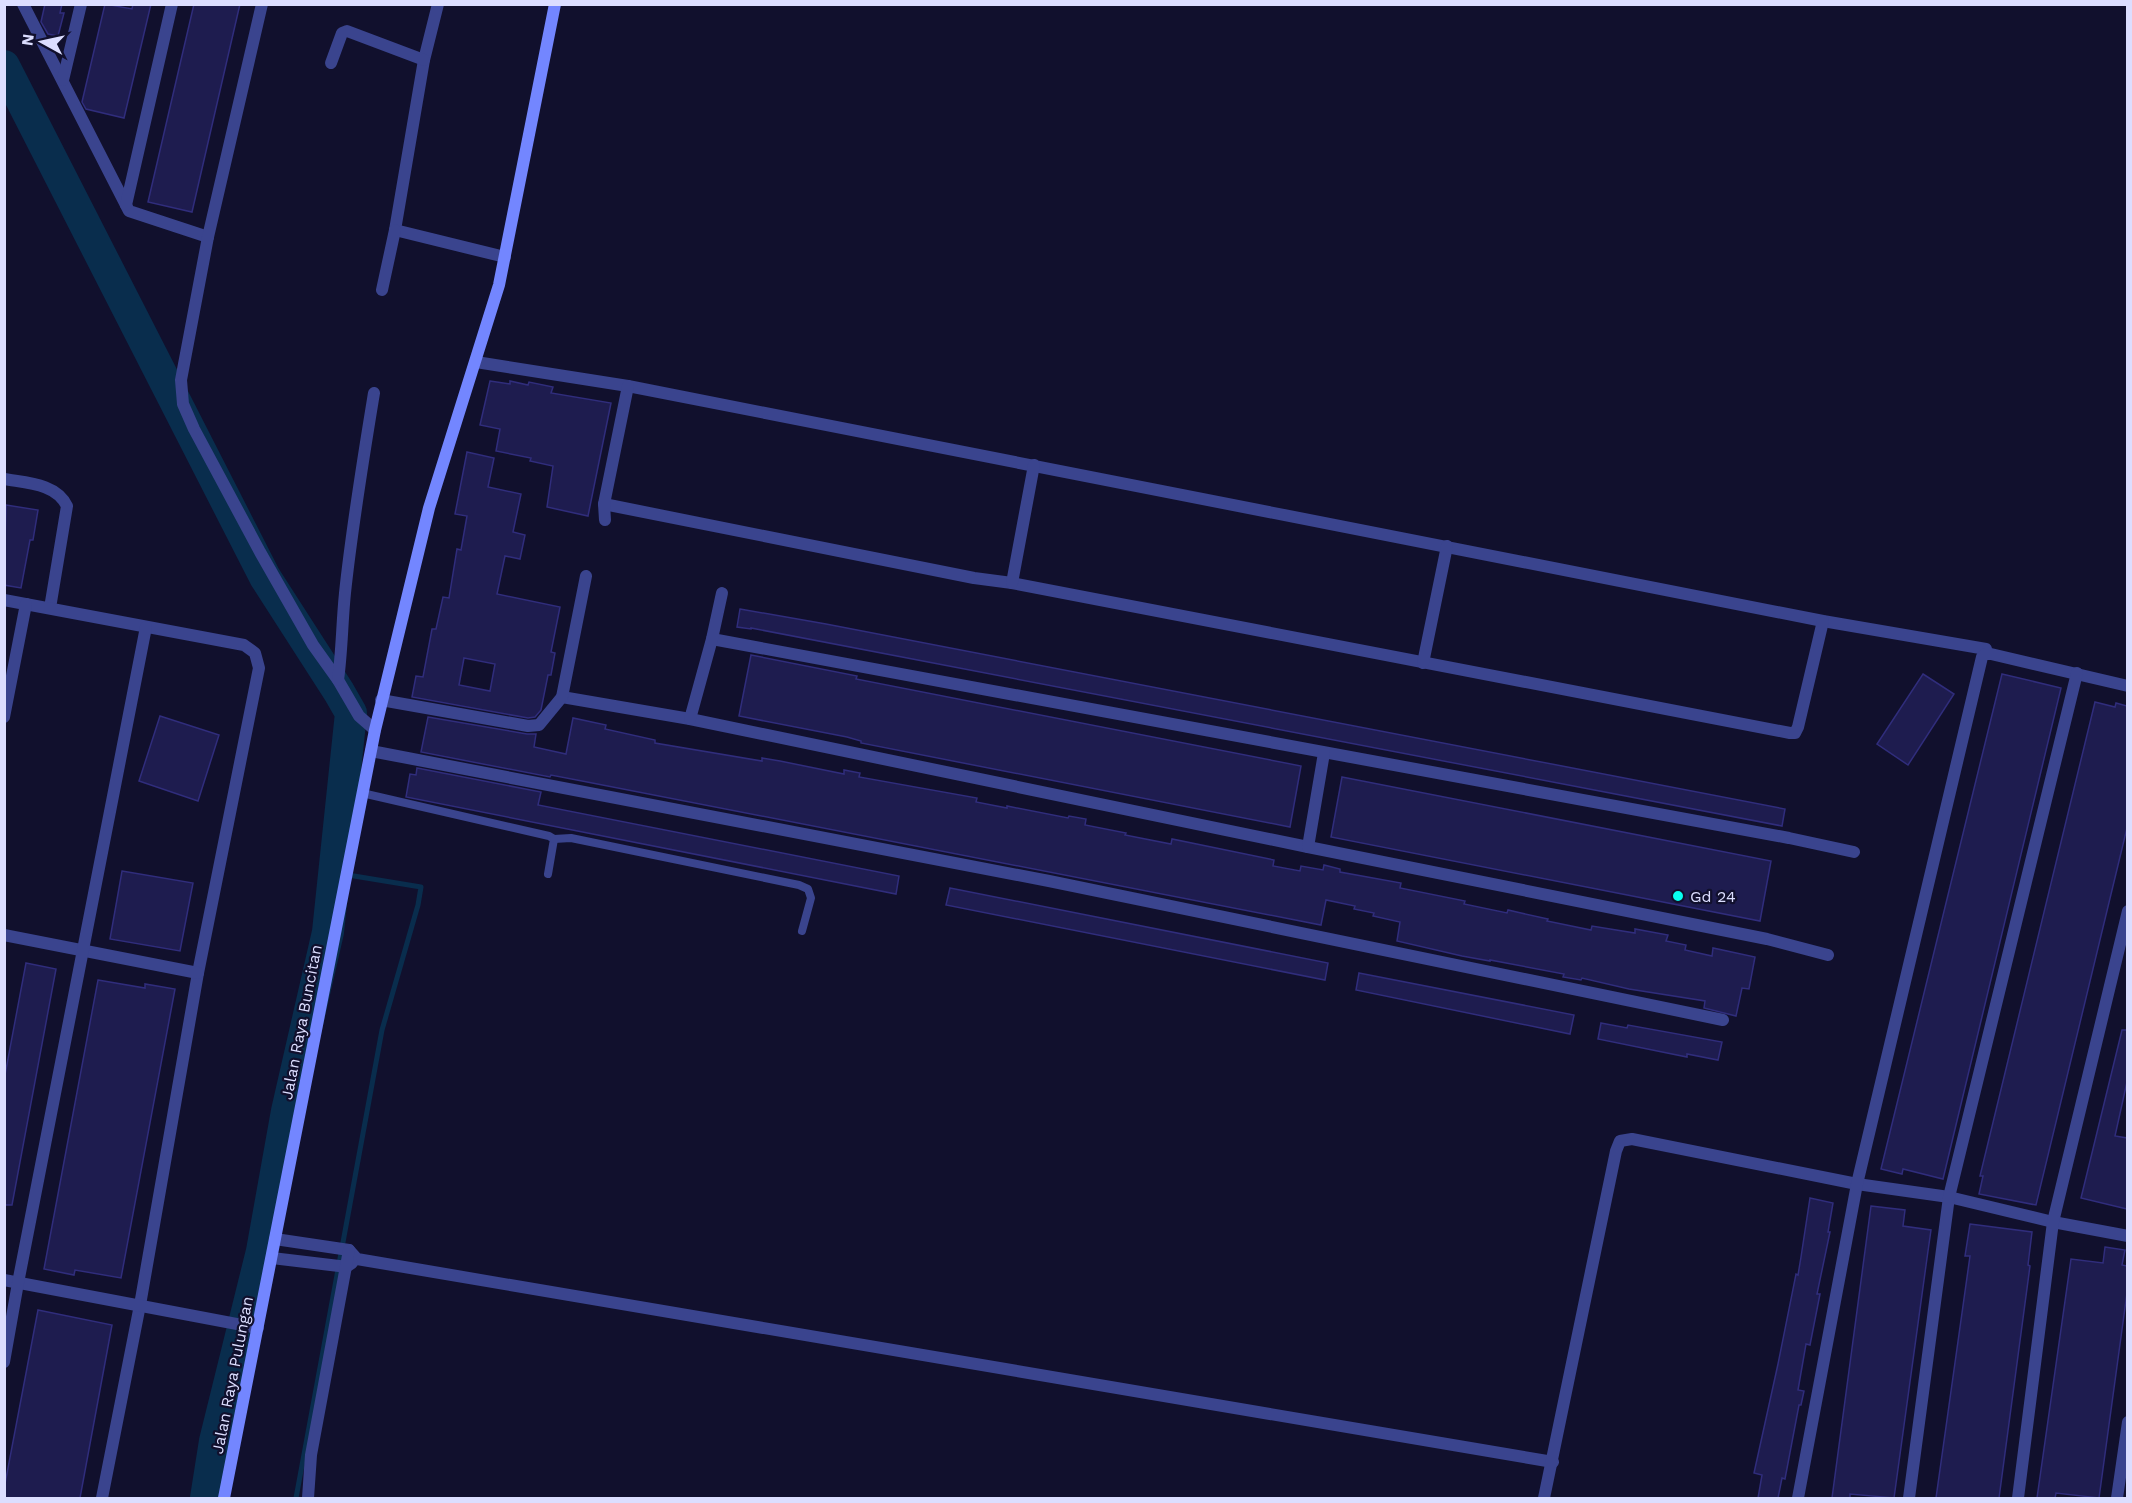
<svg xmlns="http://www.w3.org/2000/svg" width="2132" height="1503" font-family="'Work Sans',sans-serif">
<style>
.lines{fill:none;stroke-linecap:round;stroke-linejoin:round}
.stream{stroke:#092d4d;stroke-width:5}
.river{stroke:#092d4d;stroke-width:32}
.building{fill:#1e1c4f;stroke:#302d7c;stroke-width:1.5;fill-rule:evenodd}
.lane{stroke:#3a448e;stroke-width:8}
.street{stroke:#3a448e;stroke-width:12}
.secondary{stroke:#7386ff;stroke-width:12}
.poi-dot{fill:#08fff0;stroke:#11102d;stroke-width:2}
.labels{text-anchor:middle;stroke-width:4.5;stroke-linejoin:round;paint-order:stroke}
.poi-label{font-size:16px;fill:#dcdeff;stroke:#11102d;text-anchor:start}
.street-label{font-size:16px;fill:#dcdeff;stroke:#11102d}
</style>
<rect width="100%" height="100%" fill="#11102d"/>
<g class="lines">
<!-- stream -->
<path class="stream" d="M 296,1498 L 382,1030 L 418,905 L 421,887 L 348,875 L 335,871"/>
<!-- river -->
<path class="river" d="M 4,66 L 265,577 L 339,692 L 351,713 L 328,932 L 287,1111 L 262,1251 L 215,1441 L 206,1498"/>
</g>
<!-- building -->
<g class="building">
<path d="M 45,4 L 62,4 L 60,13 L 64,13 L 58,36 L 48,34 L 41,22 Z"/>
<path d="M 105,4 L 132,9 L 133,4 L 151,4 L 124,118 L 86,109 L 82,102 Z"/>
<path d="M 194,4 L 240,4 L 192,212 L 148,202 Z"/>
<path d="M 490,381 L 510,384 L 510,381 L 528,385 L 529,382 L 553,387 L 551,393 L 611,403 L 588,516 L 547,507 L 553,466 L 530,461 L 531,458 L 496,451 L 500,429 L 480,425 Z"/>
<path d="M 467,452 L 494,458 L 488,487 L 521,494 L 513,532 L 525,535 L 520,559 L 505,556 L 497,594 L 560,607 L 551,652 L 555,653 L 551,675 L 548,675 L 541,710 L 535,717 L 528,718 L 412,697 L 416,676 L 423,677 L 432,629 L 436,629 L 443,597 L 449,598 L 457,549 L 461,550 L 467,516 L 455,514 ZM 464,658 L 495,664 L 490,691 L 459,685 Z"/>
<path d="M 6,505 L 38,510 L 33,540 L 30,540 L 21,588 L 4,585 Z"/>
<path d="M 740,609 L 826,624 L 1785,809 L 1782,826 L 751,628 L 751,629 L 737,627 Z"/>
<path d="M 751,655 L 857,676 L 856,679 L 1301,766 L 1290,827 L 861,743 L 861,741 L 847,737 L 739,716 Z"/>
<path d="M 1923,674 L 1954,694 L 1908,765 L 1877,744 Z"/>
<path d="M 2002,674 L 2061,688 L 1943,1179 L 1903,1169 L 1902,1174 L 1881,1169 Z"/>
<path d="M 2095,702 L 2115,707 L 2116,703 L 2127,706 L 2127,828 L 2036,1205 L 1979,1194 L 1983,1176 L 1980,1176 Z"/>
<path d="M 160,716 L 219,735 L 198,801 L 139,781 Z"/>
<path d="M 428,717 L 527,734 L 536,734 L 534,747 L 566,754 L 573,718 L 606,725 L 605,729 L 655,740 L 655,743 L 762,761 L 762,758 L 780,761 L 844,774 L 844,770 L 860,773 L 859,777 L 977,798 L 976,802 L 1007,808 L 1007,806 L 1068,818 L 1069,816 L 1086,819 L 1085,825 L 1126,833 L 1125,835 L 1171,844 L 1172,839 L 1274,860 L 1273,866 L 1300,871 L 1301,866 L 1323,870 L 1324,865 L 1340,869 L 1340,872 L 1401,883 L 1400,888 L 1465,901 L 1464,904 L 1507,913 L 1508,910 L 1521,913 L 1548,919 L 1547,921 L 1591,930 L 1592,926 L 1635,933 L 1635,929 L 1668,935 L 1666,941 L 1686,945 L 1685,950 L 1712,956 L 1713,948 L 1755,957 L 1749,989 L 1742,988 L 1736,1016 L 1704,1008 L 1705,1001 L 1629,989 L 1582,978 L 1581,980 L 1563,977 L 1564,974 L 1490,960 L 1490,961 L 1462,956 L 1397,941 L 1400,922 L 1373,916 L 1374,913 L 1354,909 L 1355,906 L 1326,900 L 1321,925 L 582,781 L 551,775 L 550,777 L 421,752 Z"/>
<path d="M 417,768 L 541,792 L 538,805 L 899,876 L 896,894 L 406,797 L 410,774 L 416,775 Z"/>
<path d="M 1342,777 L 1771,861 L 1760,921 L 1331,837 Z"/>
<path d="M 122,871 L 193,883 L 180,951 L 110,939 Z"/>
<path d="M 950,888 L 1328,963 L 1325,980 L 946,905 Z"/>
<path d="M 26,963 L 56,969 L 12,1205 L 4,1205 L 4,1080 Z"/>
<path d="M 1359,973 L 1574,1015 L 1570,1034 L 1356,990 Z"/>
<path d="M 98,980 L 145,988 L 145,984 L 175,989 L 121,1278 L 75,1270 L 74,1275 L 44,1269 Z"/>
<path d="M 1601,1023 L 1627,1028 L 1628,1025 L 1722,1042 L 1718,1060 L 1687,1054 L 1687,1057 L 1598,1039 Z"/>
<path d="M 2122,1030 L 2127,1030 L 2127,1082 L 2115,1136 L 2127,1138 L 2127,1209 L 2081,1198 Z"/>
<path d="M 1810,1198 L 1833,1203 L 1828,1232 L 1830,1232 L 1817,1294 L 1820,1294 L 1810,1345 L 1806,1344 L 1798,1390 L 1804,1391 L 1801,1405 L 1799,1405 L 1785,1479 L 1782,1478 L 1778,1498 L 1758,1498 L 1762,1475 L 1754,1473 L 1778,1364 L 1796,1274 L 1798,1275 L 1801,1257 Z"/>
<path d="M 1871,1206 L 1905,1210 L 1903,1226 L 1931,1230 L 1928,1251 L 1894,1498 L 1850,1494 L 1850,1498 L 1832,1498 Z"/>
<path d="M 1970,1224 L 2032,1232 L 2028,1265 L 2030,1266 L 1999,1498 L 1936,1498 L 1970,1256 L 1965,1256 Z"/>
<path d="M 2105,1247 L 2125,1250 L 2122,1265 L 2127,1266 L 2127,1293 L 2099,1498 L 2056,1493 L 2055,1498 L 2037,1498 L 2071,1259 L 2103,1263 Z"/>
<path d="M 38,1310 L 112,1325 L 80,1498 L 4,1498 L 4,1489 Z"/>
</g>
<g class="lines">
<!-- lane -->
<g class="lane">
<path d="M 362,793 L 549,836 L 554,839 L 548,874"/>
<path d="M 554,839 L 571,838 L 799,885 L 808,889 L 811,898 L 802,931"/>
</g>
<!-- street -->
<g class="street">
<path d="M 23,4 L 129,211 L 208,237"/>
<path d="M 262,4 L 208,237 L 181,380 L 183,404 L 194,429 L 260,552 L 313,645 L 338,680 L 359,716 L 375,730"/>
<path d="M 438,4 L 424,60 L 395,230 L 505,257"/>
<path d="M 331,63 L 342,33 L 347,31 L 424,60"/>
<path d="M 63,80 L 81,4"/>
<path d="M 126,205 L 172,4"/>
<path d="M 382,290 L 395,230"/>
<path d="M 476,362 L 628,386 L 1823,621 L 1986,649 L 1985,654"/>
<path d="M 4,479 C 26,483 56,483 67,506 L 50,608"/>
<path d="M 604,504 L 974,578 L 1012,583 L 1790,733 L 1795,733 L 1798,727 L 1823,621"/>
<path d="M 605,520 L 604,504 L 628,386"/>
<path d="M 1012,583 L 1034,465"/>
<path d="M 4,600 L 244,645 L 255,653 L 259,668 L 198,973 L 140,1305 L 102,1498"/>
<path d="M 712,639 L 1789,838 L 1854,852"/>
<path d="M 1423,663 L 1447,546"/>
<path d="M 338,680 C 342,651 342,622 345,593 C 352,526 363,460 374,393"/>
<path d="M 562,697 L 690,719 L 1308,847 L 1767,939 L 1828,955"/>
<path d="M 381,700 L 528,726 L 539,725 L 562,697 L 586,576"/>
<path d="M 4,717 L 26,604"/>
<path d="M 690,719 L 712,639 L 722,593"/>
<path d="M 371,751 L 1049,881 L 1723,1020"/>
<path d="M 1308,847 L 1324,753"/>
<path d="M 4,935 L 198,973"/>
<path d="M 275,1239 L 349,1250 L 357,1259 L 1553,1462"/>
<path d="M 272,1258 L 339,1266 L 346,1267 L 352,1263"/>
<path d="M 4,1280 L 258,1328"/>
<path d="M 4,1362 L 18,1283 L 146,627"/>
<path d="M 308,1498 L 311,1455 L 349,1250"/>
<path d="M 1544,1498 L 1616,1151 L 1620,1141 L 1632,1139 L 1857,1184 L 1949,1197 L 2053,1222 L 2128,1236"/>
<path d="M 1798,1498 L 1857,1184 L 1982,657 L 1985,654 L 1991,654 L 2128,686"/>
<path d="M 1909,1498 L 1949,1197 L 2077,673"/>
<path d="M 2018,1498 L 2053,1222 L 2128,911"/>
<path d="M 2117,1498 L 2128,1422"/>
</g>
<!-- secondary -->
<path class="secondary" d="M 224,1498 L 375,730 L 429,508 L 499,285 L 555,4"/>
</g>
<!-- markers -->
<circle class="poi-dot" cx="1678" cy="896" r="6"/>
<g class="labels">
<!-- poi labels -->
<g class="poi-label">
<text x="1690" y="902">Gd 24</text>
</g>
<!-- street labels -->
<g class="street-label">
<text transform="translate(301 1022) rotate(-79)" y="6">Jalan Raya Buncitan</text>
<text transform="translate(232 1375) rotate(-79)" y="6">Jalan Raya Pulungan</text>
</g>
</g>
<!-- border -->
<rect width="2132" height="1503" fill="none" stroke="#dcdeff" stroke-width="12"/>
<!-- north arrow -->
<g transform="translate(42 42) rotate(278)" stroke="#11102d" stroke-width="4.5" paint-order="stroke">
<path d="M0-4.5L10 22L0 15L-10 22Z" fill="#dcdeff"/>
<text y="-9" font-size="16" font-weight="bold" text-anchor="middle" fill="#dcdeff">N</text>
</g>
</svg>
